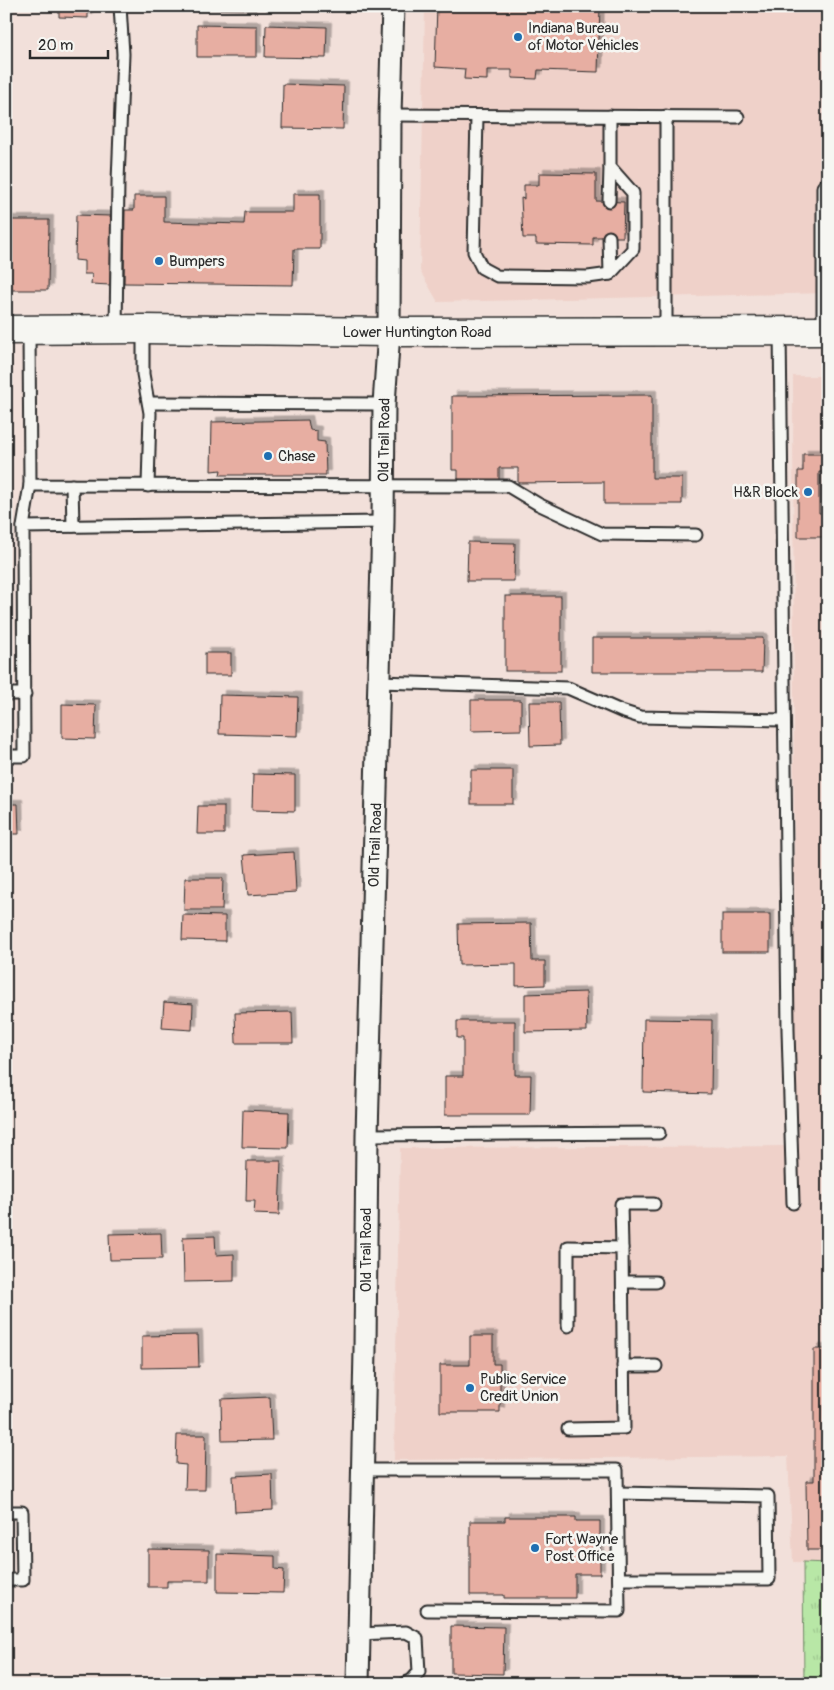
<svg xmlns="http://www.w3.org/2000/svg" width="834" height="1690" font-family="Pangolin,sans-serif">
<style>
.built{fill:#efd1c9}
.grass{fill:url(#grass-tufts);stroke:#728968}
.building{fill:#e7aea2;stroke:#2b2b2b;filter:url(#shadow)}
.lines{fill:none;stroke-linecap:round;stroke-linejoin:round}
.lane-casing{stroke:#2b2b2b;stroke-width:15}
.street-casing{stroke:#2b2b2b;stroke-width:25}
.secondary-casing{stroke:#2b2b2b;stroke-width:31}
.lane{stroke:#f6f6f2;stroke-width:11}
.street{stroke:#f6f6f2;stroke-width:21}
.secondary{stroke:#f6f6f2;stroke-width:28}
.poi-dot{fill:#1f6fb2;stroke:#f6f6f2;stroke-width:2}
.labels{text-anchor:middle;stroke-width:5;stroke-linejoin:round;paint-order:stroke}
.poi-label{font-size:15px;fill:#2b2b2b;stroke:#f6f6f2;text-anchor:start}
.street-label{font-size:15px;fill:#2b2b2b;stroke:#f6f6f2}
</style>
<defs>
<pattern id="grass-tufts" width="24" height="20" patternUnits="userSpaceOnUse" patternTransform="scale(1.25)"><rect width="24" height="20" fill="#b8e7a6"/><path d="M3 7l-1-3M5 7V3M7 7l1-3M15 17l-1-3M17 17v-4M19 17l1-3" fill="none" stroke="#9ec68f"/></pattern>
<filter id="shadow"><feDropShadow dx="4.5" dy="-4.5" stdDeviation="0" flood-color="#0004"/></filter>
</defs>
<rect width="100%" height="100%" fill="#f2e0da"/>
<filter id="ink" filterUnits="userSpaceOnUse"><feTurbulence type="fractalNoise" baseFrequency=".02" numOctaves="2"/><feDisplacementMap in="SourceGraphic" scale="10" xChannelSelector="R" yChannelSelector="G"/><feConvolveMatrix kernelMatrix="1 2 1 2 8 2 1 2 1" color-interpolation-filters="sRGB"/></filter>
<g filter="url(#ink)">
<!-- built -->
<g class="built">
<path d="M 425,6 L 828,6 L 828,293 L 438,302 L 420,271 Z"/>
<path d="M 793,376 L 828,376 L 828,1563 L 793,1562 L 788,1456 L 394,1460 L 400,1148 L 795,1146 Z"/>
</g>
<!-- grass -->
<path class="grass" d="M 803,1562 L 828,1563 L 828,1684 L 804,1684 Z"/>
<!-- building -->
<g class="building">
<path d="M 59,6 L 88,6 L 88,18 L 59,17 Z"/>
<path d="M 196,6 L 256,6 L 256,10 L 196,9 Z"/>
<rect x="267" y="6" width="60" height="4"/>
<path d="M 437,6 L 600,6 L 598,72 L 538,70 L 537,79 L 512,78 L 512,70 L 487,70 L 487,80 L 464,79 L 465,69 L 435,67 Z"/>
<path d="M 197,25 L 257,26 L 257,57 L 197,57 Z"/>
<path d="M 266,25 L 327,27 L 326,58 L 265,57 Z"/>
<path d="M 283,84 L 344,86 L 343,129 L 282,128 Z"/>
<path d="M 539,173 L 596,174 L 596,201 L 624,202 L 623,237 L 593,237 L 593,245 L 536,244 L 536,238 L 523,238 L 521,198 L 524,199 L 524,185 L 539,185 Z"/>
<path d="M 293,194 L 320,194 L 320,249 L 294,249 L 293,285 L 124,283 L 125,210 L 134,210 L 134,196 L 164,196 L 164,222 L 244,224 L 245,212 L 293,212 Z"/>
<path d="M 76,215 L 111,216 L 110,285 L 91,284 L 92,274 L 84,274 L 84,261 L 75,260 Z"/>
<path d="M 6,220 L 49,220 L 48,290 L 6,290 Z"/>
<path d="M 652,395 L 652,478 L 682,478 L 682,504 L 604,504 L 604,482 L 518,483 L 518,468 L 499,468 L 499,485 L 458,485 L 458,470 L 452,470 L 452,396 Z"/>
<path d="M 308,420 L 310,430 L 317,431 L 317,441 L 325,442 L 326,475 L 220,475 L 221,470 L 211,471 L 212,422 Z"/>
<path d="M 803,454 L 823,454 L 823,472 L 819,472 L 819,513 L 825,513 L 825,537 L 798,537 L 798,471 L 803,471 Z"/>
<path d="M 468,542 L 515,543 L 514,581 L 467,581 Z"/>
<rect x="505" y="596" width="56" height="75"/>
<path d="M 592,638 L 763,638 L 762,672 L 592,672 Z"/>
<rect x="205" y="653" width="26" height="22"/>
<path d="M 220,695 L 298,697 L 297,736 L 219,734 Z"/>
<path d="M 471,700 L 521,700 L 521,730 L 471,731 Z"/>
<path d="M 529,702 L 559,702 L 560,745 L 530,746 Z"/>
<path d="M 62,704 L 96,705 L 95,739 L 62,738 Z"/>
<rect x="471" y="770" width="42" height="34"/>
<path d="M 253,774 L 295,775 L 295,811 L 252,810 Z"/>
<path d="M 6,804 L 18,804 L 19,834 L 6,834 Z"/>
<path d="M 198,806 L 224,806 L 224,834 L 197,834 Z"/>
<path d="M 294,852 L 296,892 L 248,895 L 244,855 Z"/>
<path d="M 185,878 L 223,878 L 222,910 L 184,910 Z"/>
<rect x="722" y="914" width="48" height="38"/>
<path d="M 183,915 L 225,916 L 225,941 L 182,940 Z"/>
<path d="M 531,923 L 532,961 L 545,961 L 545,985 L 516,986 L 516,964 L 459,965 L 458,924 Z"/>
<path d="M 586,992 L 587,1031 L 525,1032 L 525,994 Z"/>
<path d="M 164,1002 L 193,1004 L 192,1030 L 162,1028 Z"/>
<path d="M 292,1012 L 293,1043 L 236,1043 L 235,1013 Z"/>
<path d="M 644,1019 L 712,1020 L 711,1094 L 643,1092 Z"/>
<path d="M 457,1021 L 515,1021 L 515,1075 L 531,1075 L 530,1115 L 445,1115 L 445,1076 L 463,1076 L 463,1038 L 457,1038 Z"/>
<path d="M 243,1110 L 289,1112 L 288,1148 L 242,1147 Z"/>
<path d="M 247,1161 L 281,1161 L 279,1215 L 254,1214 L 255,1201 L 246,1201 Z"/>
<path d="M 161,1233 L 162,1259 L 110,1260 L 109,1234 Z"/>
<path d="M 215,1236 L 216,1255 L 234,1254 L 234,1281 L 184,1282 L 183,1237 Z"/>
<path d="M 198,1335 L 199,1367 L 142,1368 L 142,1336 Z"/>
<path d="M 470,1336 L 493,1336 L 493,1364 L 500,1364 L 500,1412 L 440,1412 L 440,1365 L 470,1365 Z"/>
<path d="M 814,1349 L 828,1349 L 828,1550 L 807,1550 L 806,1481 L 814,1481 Z"/>
<path d="M 270,1397 L 272,1440 L 222,1441 L 221,1399 Z"/>
<path d="M 177,1435 L 206,1435 L 205,1490 L 185,1490 L 186,1465 L 176,1464 Z"/>
<path d="M 272,1474 L 273,1510 L 235,1512 L 233,1476 Z"/>
<path d="M 505,1517 L 576,1517 L 576,1521 L 600,1521 L 600,1574 L 575,1574 L 575,1598 L 504,1598 L 504,1595 L 470,1595 L 470,1521 L 505,1521 Z"/>
<path d="M 148,1549 L 209,1550 L 209,1581 L 167,1581 L 167,1587 L 148,1587 Z"/>
<path d="M 217,1554 L 275,1556 L 275,1569 L 284,1570 L 283,1593 L 217,1592 Z"/>
<path d="M 451,1626 L 504,1627 L 503,1674 L 451,1673 Z"/>
</g>
<g class="lines">
<!-- lane casing -->
<g class="lane-casing">
<g id="lane">
<path d="M 390,115 L 738,117"/>
<path d="M 477,116 L 474,252 L 482,268 L 497,276 L 588,277 L 610,274 L 633,249 L 633,193 L 610,167 L 610,116"/>
<path d="M 666,116 L 666,331"/>
<path d="M 609,201 L 610,167"/>
<path d="M 609,237 L 610,274"/>
<path d="M 143,329 L 143,374 L 150,413 L 148,486"/>
<path d="M 29,330 L 30,485 L 508,486 L 538,504 L 602,534 L 696,535"/>
<path d="M 116,330 L 118,181 L 123,54 L 120,6"/>
<path d="M 780,331 L 788,1030 L 793,1203"/>
<path d="M 823,331 L 823,187 L 828,181"/>
<path d="M 149,403 L 384,404"/>
<path d="M 72,485 L 73,526"/>
<path d="M 23,527 L 383,522"/>
<path d="M 379,682 L 568,688 L 621,711 L 640,717 L 784,720"/>
<path d="M 6,694 L 25,694"/>
<path d="M 6,756 L 24,756 L 23,527 L 30,485"/>
<path d="M 367,1135 L 659,1133"/>
<path d="M 622,1248 L 621,1204 L 654,1204"/>
<path d="M 623,1282 L 656,1282"/>
<path d="M 568,1326 L 568,1247 L 622,1248 L 624,1428 L 568,1429"/>
<path d="M 623,1366 L 656,1366"/>
<path d="M 361,1470 L 617,1470 L 619,1611 L 427,1610"/>
<path d="M 618,1493 L 768,1496 L 769,1579 L 619,1579"/>
<path d="M 6,1512 L 22,1512 L 23,1580 L 6,1580"/>
<path d="M 358,1634 L 406,1632 L 417,1638 L 419,1672 L 412,1680 L 403,1684"/>
</g>
</g>
<!-- street casing -->
<g class="street-casing">
<path id="street" d="M 358,1684 L 365,1350 L 367,1135 L 383,522 L 384,404 L 389,332 L 390,115 L 393,6"/>
</g>
<!-- secondary casing -->
<g class="secondary-casing">
<path id="secondary" d="M 6,330 L 143,329 L 389,332 L 828,331"/>
</g>
<!-- lane -->
<use href="#lane" class="lane"/>
<!-- street -->
<use href="#street" class="street"/>
<!-- secondary -->
<use href="#secondary" class="secondary"/>
</g>
</g>
<!-- markers -->
<g class="poi-dot">
<circle cx="518" cy="37" r="5"/>
<circle cx="159" cy="261" r="5"/>
<circle cx="268" cy="456" r="5"/>
<circle cx="808" cy="492" r="5"/>
<circle cx="470" cy="1388" r="5"/>
<circle cx="535" cy="1548" r="5"/>
</g>
<g class="labels">
<!-- poi labels -->
<g class="poi-label">
<text x="528" y="33">Indiana Bureau<tspan x="528" dy="17">of Motor Vehicles</tspan></text>
<text x="169" y="266">Bumpers</text>
<text x="278" y="461">Chase</text>
<text x="798" y="497" text-anchor="end">H&amp;R Block</text>
<text x="480" y="1384">Public Service<tspan x="480" dy="17">Credit Union</tspan></text>
<text x="545" y="1544">Fort Wayne<tspan x="545" dy="17">Post Office</tspan></text>
</g>
<!-- street labels -->
<g class="street-label">
<text x="417" y="337">Lower Huntington Road</text>
<text transform="translate(384 440) rotate(-89)" y="5">Old Trail Road</text>
<text transform="translate(375 845) rotate(-88)" y="5">Old Trail Road</text>
<text transform="translate(366 1250) rotate(-90)" y="5">Old Trail Road</text>
</g>
</g>
<!-- margin -->
<rect width="834" height="1690" fill="none" stroke="#f6f6f2" stroke-width="25"/>
<rect x="12" y="12" width="809" height="1665" fill="none" stroke="#2b2b2b" stroke-width="2" filter="url(#ink)"/>
<!-- scale -->
<path d="M30 50v8h78v-8" fill="none" stroke="#2b2b2b" stroke-width="2.5"/>
<text x="38" y="50" font-size="15" fill="#2b2b2b" stroke="#f6f6f2" stroke-width="4" paint-order="stroke">20 m</text>
</svg>
